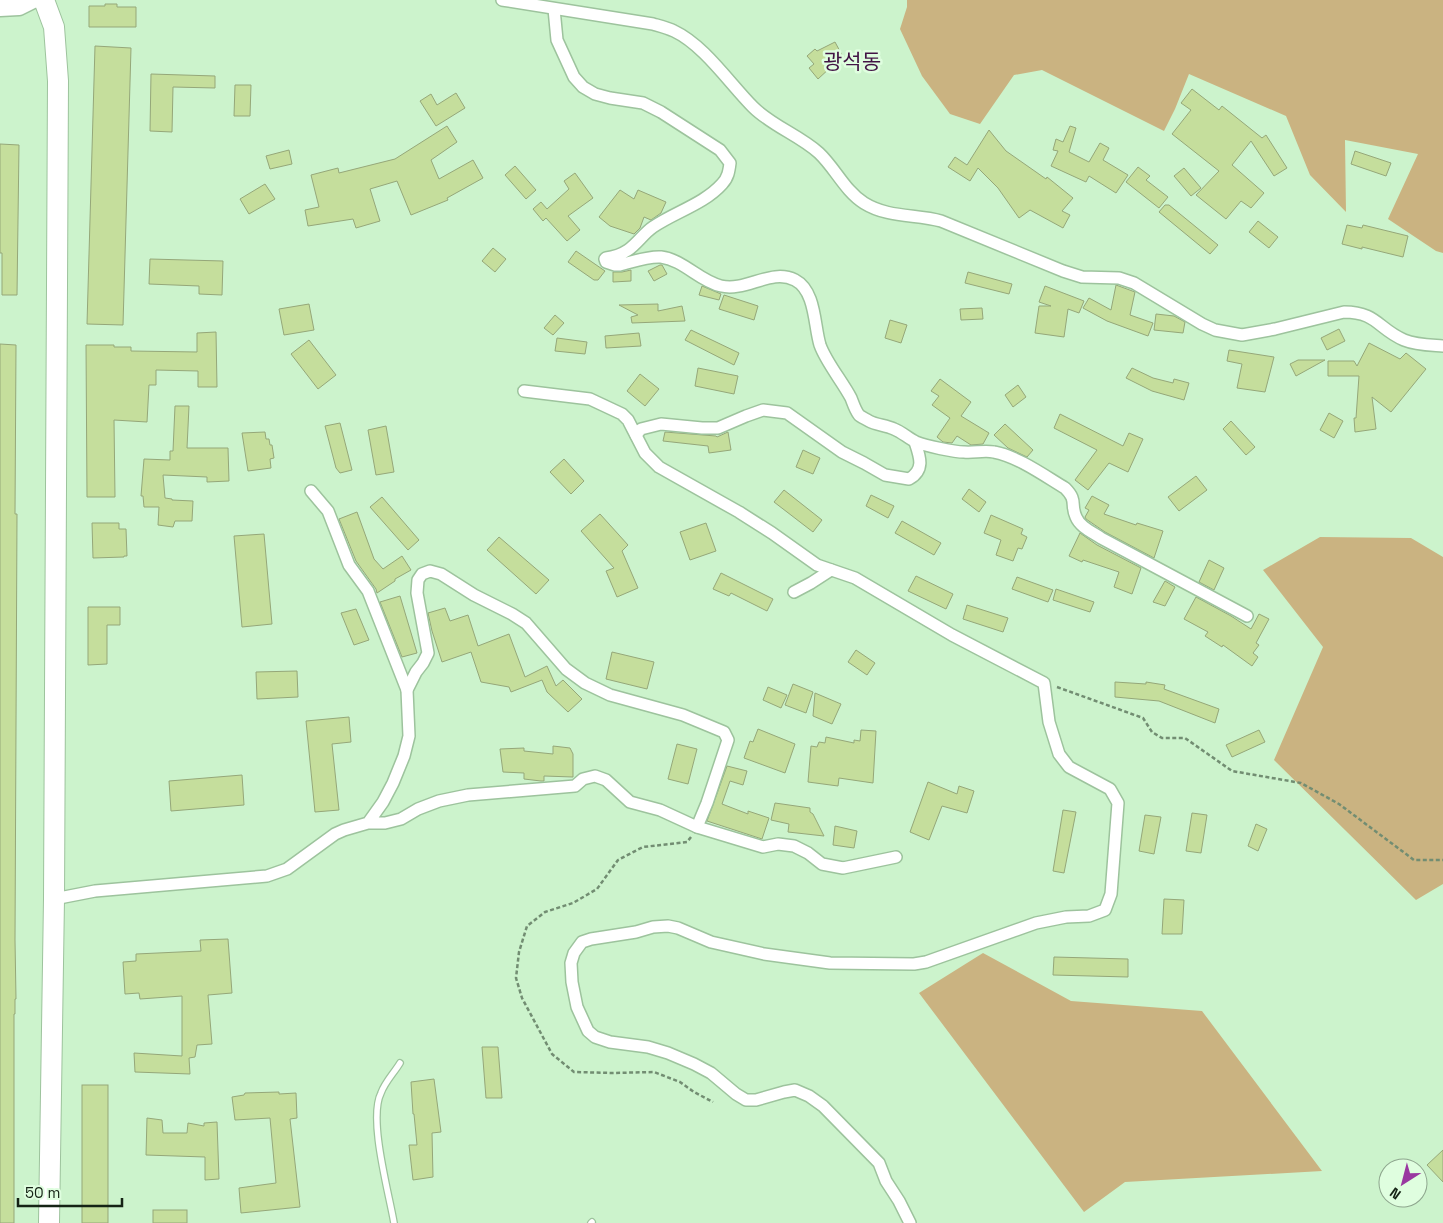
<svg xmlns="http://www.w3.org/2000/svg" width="1443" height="1223" font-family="'Space Grotesk','Noto Sans KR',sans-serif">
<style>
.green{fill:#cab381}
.building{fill:#c5de9c;stroke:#95a779}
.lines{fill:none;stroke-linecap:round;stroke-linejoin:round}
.lane-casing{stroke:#9dc39d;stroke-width:8}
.street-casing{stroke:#9dc39d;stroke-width:14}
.secondary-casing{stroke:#9dc39d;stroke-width:19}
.highway-casing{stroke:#9dc39d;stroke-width:22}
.path{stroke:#728d72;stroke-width:2.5;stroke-dasharray:4 2.5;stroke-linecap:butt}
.lane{stroke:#fff;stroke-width:5.5}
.street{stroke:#fff;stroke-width:11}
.secondary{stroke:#fff;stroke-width:16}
.highway{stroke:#fff;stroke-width:20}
.labels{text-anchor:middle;stroke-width:5;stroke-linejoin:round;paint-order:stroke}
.quarter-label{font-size:21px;fill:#421445;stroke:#dffedf}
</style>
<rect width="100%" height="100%" fill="#ccf3cc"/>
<!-- green -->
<g class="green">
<path d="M 907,0 L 1443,0 L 1443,253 L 1436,251 L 1388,219 L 1418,154 L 1345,140 L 1346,212 L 1310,175 L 1286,116 L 1189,74 L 1175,109 L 1164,131 L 1042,70 L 1014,75 L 980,124 L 950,114 L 922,76 L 900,29 L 907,7 Z"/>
<path d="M 1320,537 L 1411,538 L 1443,557 L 1443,884 L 1416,900 L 1274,760 L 1323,647 L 1263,570 Z"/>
<path d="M 983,953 L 1071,1001 L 1202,1011 L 1322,1171 L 1125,1182 L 1084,1212 L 919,993 Z"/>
</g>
<!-- building -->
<g class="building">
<path d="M 105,4 L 117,4 L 117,7 L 136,7 L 136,27 L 89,27 L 89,6 L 105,6 Z"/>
<path d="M 835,42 L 842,55 L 827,63 L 831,67 L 818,79 L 809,68 L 814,64 L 807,56 L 815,49 L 817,51 Z"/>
<path d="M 95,46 L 131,48 L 123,325 L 87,324 Z"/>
<path d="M 151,74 L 215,76 L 215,88 L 173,87 L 172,132 L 150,131 Z"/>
<path d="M 235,85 L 251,85 L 250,116 L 234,116 Z"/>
<path d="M 1192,89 L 1219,110 L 1222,106 L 1262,138 L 1266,135 L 1287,168 L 1274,176 L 1251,141 L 1232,165 L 1264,193 L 1251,208 L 1241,201 L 1226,219 L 1196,195 L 1219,171 L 1172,134 L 1191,110 L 1181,103 Z"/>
<path d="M 456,93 L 465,108 L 436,126 L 420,101 L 431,94 L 437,105 Z"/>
<path d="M 447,126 L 457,142 L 431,160 L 439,179 L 473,160 L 483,178 L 447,198 L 448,200 L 411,215 L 397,181 L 370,189 L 380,221 L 356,228 L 353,219 L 308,226 L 305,210 L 319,207 L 311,175 L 338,168 L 339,173 L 395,159 Z"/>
<path d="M 1070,126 L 1076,128 L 1069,152 L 1089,162 L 1100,143 L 1109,148 L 1103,160 L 1128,175 L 1116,193 L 1089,176 L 1086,182 L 1051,166 L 1058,151 L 1053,150 L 1056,139 L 1063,142 Z"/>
<path d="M 989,130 L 1006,151 L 1046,179 L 1047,177 L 1073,198 L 1062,211 L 1070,215 L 1063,228 L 1030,210 L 1019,218 L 998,188 L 978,168 L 970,181 L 948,167 L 955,157 L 967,165 Z"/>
<path d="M 0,144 L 19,145 L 17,295 L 2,295 L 2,253 L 0,253 Z"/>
<path d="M 289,150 L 292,164 L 270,169 L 266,156 Z"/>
<path d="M 1355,151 L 1391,163 L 1386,176 L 1351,164 Z"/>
<path d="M 515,166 L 536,190 L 526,199 L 505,175 Z"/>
<path d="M 1138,167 L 1150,176 L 1146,180 L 1168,197 L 1159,208 L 1126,182 Z"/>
<path d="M 1184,168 L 1201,188 L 1191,196 L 1174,176 Z"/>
<path d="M 575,173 L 593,198 L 568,216 L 580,230 L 567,241 L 546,218 L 543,221 L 533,209 L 541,202 L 547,209 L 569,189 L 564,181 Z"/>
<path d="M 265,184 L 275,199 L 249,214 L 240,199 Z"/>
<path d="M 620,190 L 634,199 L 638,190 L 666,202 L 661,213 L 651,220 L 644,217 L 640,228 L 634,234 L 610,226 L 599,217 Z"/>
<path d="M 1165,205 L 1169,205 L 1218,245 L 1210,254 L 1159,212 Z"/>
<path d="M 1258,221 L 1278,237 L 1269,248 L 1249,232 Z"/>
<path d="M 1347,225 L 1362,228 L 1363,225 L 1408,236 L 1403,257 L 1362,247 L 1362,249 L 1342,244 Z"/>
<path d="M 493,248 L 506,259 L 495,272 L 482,261 Z"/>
<path d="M 576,251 L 605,271 L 598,280 L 594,280 L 568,262 Z"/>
<path d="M 150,259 L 223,261 L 222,295 L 199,294 L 199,286 L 149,284 Z"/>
<path d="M 660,265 L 662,265 L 667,274 L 654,281 L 648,271 Z"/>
<path d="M 631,270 L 631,281 L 613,282 L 613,272 L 622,272 Z"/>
<path d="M 968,272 L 1012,284 L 1009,294 L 965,283 Z"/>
<path d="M 1116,285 L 1135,292 L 1130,315 L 1153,323 L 1148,336 L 1107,321 L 1083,308 L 1089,298 L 1111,310 Z"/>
<path d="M 702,286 L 721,294 L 719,300 L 699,295 Z"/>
<path d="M 1045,286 L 1084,301 L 1079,313 L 1068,309 L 1064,337 L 1035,333 L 1039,306 L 1051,306 L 1039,302 Z"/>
<path d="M 724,295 L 758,306 L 754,320 L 719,309 Z"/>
<path d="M 309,304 L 314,330 L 284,335 L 279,309 Z"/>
<path d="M 658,304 L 658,311 L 682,306 L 685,321 L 632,323 L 631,317 L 638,315 L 619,305 Z"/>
<path d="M 982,308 L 983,319 L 961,320 L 960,309 Z"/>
<path d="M 1156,314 L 1174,316 L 1185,322 L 1183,333 L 1154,330 Z"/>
<path d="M 555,315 L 564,323 L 553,335 L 544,328 Z"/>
<path d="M 890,320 L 907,325 L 901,343 L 885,338 Z"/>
<path d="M 1339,329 L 1345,341 L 1327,350 L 1321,338 Z"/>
<path d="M 691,330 L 739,353 L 734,365 L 685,340 Z"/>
<path d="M 216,332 L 217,387 L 198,387 L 198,371 L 156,370 L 156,385 L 149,385 L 147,422 L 114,420 L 115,497 L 87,497 L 86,345 L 114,345 L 114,347 L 131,347 L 131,351 L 197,352 L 197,333 Z"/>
<path d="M 639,333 L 641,346 L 606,348 L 605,336 Z"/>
<path d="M 557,338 L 587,342 L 585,354 L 555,351 Z"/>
<path d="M 309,340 L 336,375 L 318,389 L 291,354 Z"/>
<path d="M 1369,343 L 1400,359 L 1406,353 L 1426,369 L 1391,412 L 1372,397 L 1376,429 L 1355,432 L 1354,418 L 1356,418 L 1359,376 L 1328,376 L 1328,361 L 1354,361 L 1357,366 Z"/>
<path d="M 0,344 L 16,345 L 15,514 L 17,514 L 15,940 L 16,999 L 15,999 L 15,1014 L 14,1014 L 14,1223 L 0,1223 Z"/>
<path d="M 1229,350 L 1274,357 L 1265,392 L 1237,388 L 1242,364 L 1227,361 Z"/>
<path d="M 1298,360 L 1325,360 L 1296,376 L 1290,364 Z"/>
<path d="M 698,368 L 738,376 L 734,394 L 695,386 Z"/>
<path d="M 1132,368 L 1153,378 L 1173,383 L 1174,379 L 1189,383 L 1184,400 L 1152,391 L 1126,378 Z"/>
<path d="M 640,374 L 659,389 L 645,406 L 627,391 Z"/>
<path d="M 940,379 L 971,402 L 961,416 L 989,433 L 983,444 L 971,445 L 957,436 L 952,443 L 943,442 L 937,437 L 950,418 L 932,405 L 939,396 L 931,391 Z"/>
<path d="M 1018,385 L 1026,397 L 1013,407 L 1005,395 Z"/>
<path d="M 175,406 L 189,406 L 187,448 L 228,448 L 229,481 L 207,482 L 207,477 L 163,475 L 165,498 L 172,499 L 172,500 L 193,501 L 192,521 L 175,521 L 173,527 L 158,525 L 159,507 L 144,507 L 143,496 L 141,496 L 144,459 L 170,460 L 170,451 L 173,451 Z"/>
<path d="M 1329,413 L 1343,421 L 1334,438 L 1320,430 Z"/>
<path d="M 1060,414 L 1123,446 L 1129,433 L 1143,439 L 1128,472 L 1109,463 L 1088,490 L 1075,480 L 1097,450 L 1054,428 Z"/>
<path d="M 1231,421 L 1255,447 L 1246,455 L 1223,429 Z"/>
<path d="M 340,423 L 352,470 L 340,473 L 336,468 L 325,426 Z"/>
<path d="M 1005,424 L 1033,450 L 1027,457 L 1008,448 L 994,435 Z"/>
<path d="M 386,426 L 394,472 L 376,475 L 368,430 Z"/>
<path d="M 265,432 L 266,439 L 269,439 L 270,445 L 272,445 L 274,458 L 270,459 L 271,468 L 248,471 L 242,433 Z"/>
<path d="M 665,432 L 716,436 L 717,437 L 728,432 L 731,450 L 709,453 L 708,446 L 663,441 Z"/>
<path d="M 803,450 L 820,458 L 813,474 L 796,467 Z"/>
<path d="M 564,459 L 584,481 L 571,494 L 550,472 Z"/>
<path d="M 1196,476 L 1207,490 L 1179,511 L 1168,497 Z"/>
<path d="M 969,489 L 986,502 L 979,512 L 962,499 Z"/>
<path d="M 784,490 L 822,520 L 813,532 L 774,502 Z"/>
<path d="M 871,495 L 894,506 L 888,518 L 866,506 Z"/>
<path d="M 1092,496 L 1109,505 L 1104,514 L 1136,525 L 1137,523 L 1163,531 L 1154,558 L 1105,532 L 1086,519 L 1085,517 L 1089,510 L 1085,508 Z"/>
<path d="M 382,497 L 419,540 L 408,550 L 370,507 Z"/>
<path d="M 357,512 L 374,559 L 383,569 L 402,556 L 411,570 L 395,579 L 395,581 L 377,593 L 376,589 L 356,561 L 339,519 Z"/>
<path d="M 600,514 L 628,545 L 622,551 L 638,588 L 617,597 L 606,571 L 614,568 L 581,531 Z"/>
<path d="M 991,515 L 1023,529 L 1021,534 L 1027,537 L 1022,549 L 1018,548 L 1013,561 L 996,555 L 1001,540 L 984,533 Z"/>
<path d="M 902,521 L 941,543 L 934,555 L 895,533 Z"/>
<path d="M 92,523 L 119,523 L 119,529 L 126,529 L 127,556 L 124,556 L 124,557 L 93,558 Z"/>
<path d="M 706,523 L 716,551 L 690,560 L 680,532 Z"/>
<path d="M 1080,533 L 1097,545 L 1141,568 L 1132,594 L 1114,587 L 1119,572 L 1083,560 L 1082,562 L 1069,556 Z"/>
<path d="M 264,534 L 272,624 L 242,627 L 234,536 Z"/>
<path d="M 499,537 L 549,580 L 536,594 L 487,550 Z"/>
<path d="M 1209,560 L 1224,568 L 1214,590 L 1199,582 Z"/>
<path d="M 721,573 L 773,599 L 767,611 L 731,593 L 729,596 L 713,589 Z"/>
<path d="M 916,576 L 953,594 L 946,609 L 908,591 Z"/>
<path d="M 1017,577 L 1053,590 L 1048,602 L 1012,589 Z"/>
<path d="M 1165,581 L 1175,587 L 1165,606 L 1153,602 Z"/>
<path d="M 1056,589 L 1094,602 L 1090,612 L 1053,600 Z"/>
<path d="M 400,596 L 417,653 L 402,657 L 380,602 Z"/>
<path d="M 1196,597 L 1231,616 L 1251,629 L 1259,614 L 1269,619 L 1256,643 L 1259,645 L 1253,653 L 1258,657 L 1252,666 L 1223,645 L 1222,647 L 1205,636 L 1208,632 L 1184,619 Z"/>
<path d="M 967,605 L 1008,618 L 1003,632 L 963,619 Z"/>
<path d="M 88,607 L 120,607 L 120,625 L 107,625 L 107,664 L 88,665 Z"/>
<path d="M 445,608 L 450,621 L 468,615 L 478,646 L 509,634 L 525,677 L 547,666 L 556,686 L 563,680 L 582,699 L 568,712 L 547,692 L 542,680 L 511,692 L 509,687 L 481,682 L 471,652 L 442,662 L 432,631 L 428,613 Z"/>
<path d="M 356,609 L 369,640 L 354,645 L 341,613 Z"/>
<path d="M 856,650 L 875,663 L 867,675 L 848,662 Z"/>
<path d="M 612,652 L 654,662 L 647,689 L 606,679 Z"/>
<path d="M 297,671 L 298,697 L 257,699 L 256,672 Z"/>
<path d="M 1115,682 L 1146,684 L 1146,682 L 1165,685 L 1164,689 L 1219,709 L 1215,723 L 1159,701 L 1115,697 Z"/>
<path d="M 793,684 L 813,692 L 806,713 L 785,705 Z"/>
<path d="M 768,687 L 787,695 L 781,708 L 763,700 Z"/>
<path d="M 815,693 L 841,704 L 832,724 L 813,716 Z"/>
<path d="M 349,717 L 351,742 L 332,744 L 339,810 L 315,812 L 306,721 Z"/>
<path d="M 758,729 L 795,744 L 785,773 L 744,758 L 750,741 L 753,742 Z"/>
<path d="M 861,730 L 876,731 L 873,783 L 839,778 L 838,786 L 808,782 L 811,746 L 817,747 L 819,742 L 825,743 L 826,737 L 854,743 L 854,740 L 860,741 Z"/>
<path d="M 1259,730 L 1265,742 L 1232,757 L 1226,745 Z"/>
<path d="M 677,744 L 697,749 L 688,784 L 668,779 Z"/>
<path d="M 553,746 L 570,748 L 573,754 L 573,777 L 544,776 L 544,781 L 541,781 L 524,779 L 524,773 L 503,772 L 500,749 L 524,748 L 524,751 L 553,754 Z"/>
<path d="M 727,766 L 747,771 L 743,785 L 730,781 L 722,804 L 748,814 L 748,811 L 769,818 L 762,839 L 707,821 Z"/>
<path d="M 242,775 L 244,805 L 171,811 L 169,781 Z"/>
<path d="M 928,782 L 957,794 L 959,786 L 974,791 L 967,813 L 942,806 L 929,840 L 910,832 Z"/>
<path d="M 775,803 L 810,808 L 810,812 L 813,814 L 824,836 L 788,832 L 789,824 L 771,820 Z"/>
<path d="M 1063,810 L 1076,812 L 1064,873 L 1053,871 Z"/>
<path d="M 1192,813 L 1207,815 L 1201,853 L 1186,851 Z"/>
<path d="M 1145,815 L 1161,817 L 1154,854 L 1139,851 Z"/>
<path d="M 1256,824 L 1267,829 L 1258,851 L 1248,846 Z"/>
<path d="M 835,826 L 857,831 L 854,848 L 833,845 Z"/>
<path d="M 1164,899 L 1184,900 L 1182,934 L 1162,934 Z"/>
<path d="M 228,939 L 232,993 L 208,995 L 212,1044 L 197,1045 L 195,1057 L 189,1058 L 190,1074 L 135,1072 L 134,1053 L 182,1056 L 182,996 L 140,999 L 139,993 L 125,994 L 123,962 L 136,961 L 136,954 L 201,951 L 200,940 Z"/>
<path d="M 1054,957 L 1128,959 L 1128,977 L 1053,975 Z"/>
<path d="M 482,1047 L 498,1047 L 502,1098 L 486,1098 Z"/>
<path d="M 434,1079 L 441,1132 L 432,1133 L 433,1177 L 413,1180 L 409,1145 L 417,1145 L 414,1114 L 413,1114 L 411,1082 Z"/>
<rect x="82" y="1085" width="26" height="138"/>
<path d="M 279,1092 L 279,1094 L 296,1093 L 297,1118 L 290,1119 L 300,1207 L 241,1213 L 239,1188 L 276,1183 L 270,1118 L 235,1120 L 232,1097 L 244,1095 L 245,1093 Z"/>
<path d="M 147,1118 L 162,1120 L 163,1133 L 187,1133 L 188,1123 L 204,1126 L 204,1123 L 217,1122 L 219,1179 L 205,1180 L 205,1157 L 146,1155 Z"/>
<path d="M 1443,1150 L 1443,1182 L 1427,1165 Z"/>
<rect x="153" y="1210" width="34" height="13"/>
</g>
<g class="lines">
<!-- lane casing -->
<g class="lane-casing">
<g id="lane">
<path d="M 394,1223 C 389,1193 368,1119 381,1093 C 385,1082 394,1073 400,1063"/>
<path d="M 591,1223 L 592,1222"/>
</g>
</g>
<!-- street casing -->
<g class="street-casing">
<g id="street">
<path d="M 502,0 L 653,24 C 660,26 668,28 674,31 C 704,45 730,84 753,107 C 772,126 799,135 819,153 C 835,168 845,191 864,203 C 888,218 916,214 941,221 L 1063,271 L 1082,277 L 1119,278 L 1134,283 L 1202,324 L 1215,330 L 1242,335 L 1275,329 L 1344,312 C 1377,312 1378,329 1404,340 C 1416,345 1430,345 1443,346"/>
<path d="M 554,9 L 557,40 L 574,77 L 583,87 L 595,94 L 610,98 L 643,103 L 661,112 L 720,150 L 730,163 C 729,171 728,178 722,184 C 704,204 675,212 653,227 C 644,233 637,244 628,250 C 622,254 613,257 606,258 L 605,259 L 606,262 L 615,265 L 620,265 C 632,262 648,256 661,257 C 684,260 699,281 721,286 C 746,292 771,268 795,280 C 816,291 814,326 820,345 C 826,362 842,381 851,398 C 853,403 855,410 859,415 C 861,417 866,419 869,421 C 876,425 886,425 894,429 C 902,432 909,439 916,442 C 926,446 954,452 964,452 C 974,453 984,450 994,452 C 1017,456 1045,476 1065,488 C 1078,501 1070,504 1076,517 C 1080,527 1092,532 1101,538 L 1247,616"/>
<path d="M 524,391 L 590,399 L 622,414 L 628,420 L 645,453 L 659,467 L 739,512 L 772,533 L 817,565 L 855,578 L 952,635 L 1044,683 L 1049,722 L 1059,754 L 1069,767 L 1110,789 L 1118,803 L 1111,894 L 1105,910 L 1089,916 L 1066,917 L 1036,923 L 926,962 L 914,964 L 830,963 L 764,954 L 711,942 L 678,928 L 668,926 L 653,927 L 636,932 L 591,939 L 582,942 L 574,953 L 571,963 L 572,982 L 577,1007 L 588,1031 L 595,1037 L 610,1042 L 648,1047 L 668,1053 L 694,1064 L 711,1073 L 736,1094 L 746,1100 L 756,1100 L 784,1092 L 795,1090 L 809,1096 L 823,1106 L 879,1163 L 886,1181 L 899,1201 L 910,1223"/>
<path d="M 636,435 L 641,429 L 661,424 L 702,428 L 718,428 L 746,416 L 763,410 L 787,413 L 842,452 L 864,463 L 885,475 L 909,479 C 925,470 920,457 915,442"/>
<path d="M 311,491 L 328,511 L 349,565 L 368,591 L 407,690"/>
<path d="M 794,592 L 811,583 L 831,570"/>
<path d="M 697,827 L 763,847 L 778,844 L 794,846 L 808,853 L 822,864 L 843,868 L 896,857"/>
<path d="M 54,899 L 95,891 L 267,876 L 287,869 L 335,834 L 344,830 L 368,823 L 383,802 L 393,783 L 404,756 L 409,736 L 407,690 L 416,672 L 423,663 L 428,653 L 417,593 L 418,580 L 422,574 L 430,571 L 441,574 L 474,595 L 512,614 L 526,623 L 566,669 L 585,683 L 610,695 L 683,715 L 724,732 L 728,740 L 707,803 L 697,827 L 660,810 L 630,802 L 606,780 L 595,776 L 583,779 L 575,786 L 468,795 L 439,801 L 418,809 L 401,819 L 385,823 L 368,823"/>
</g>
</g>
<!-- secondary casing -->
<g class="secondary-casing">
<path id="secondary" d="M 0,8 L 19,7 L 33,0"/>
</g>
<!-- highway casing -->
<g class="highway-casing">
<path id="highway" d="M 44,0 L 54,27 L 58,81 L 54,899 L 49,1223"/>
</g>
<!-- path -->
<g class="path">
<path d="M 1057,687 L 1143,718 L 1152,732 L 1162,738 L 1185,738 L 1232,771 L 1301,783 L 1339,804 L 1414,860 L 1443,860"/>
<path d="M 691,837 L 687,842 L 643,847 L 618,860 L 597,889 L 573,903 L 545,912 L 527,926 L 519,952 L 516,978 L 522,998 L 552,1054 L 574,1072 L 613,1073 L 654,1072 L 680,1082 L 694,1092 L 713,1102"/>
</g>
<!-- lane -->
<use href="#lane" class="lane"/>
<!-- street -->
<use href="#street" class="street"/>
<!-- secondary -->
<use href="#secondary" class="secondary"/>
<!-- highway -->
<use href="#highway" class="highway"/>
</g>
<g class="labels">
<!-- quarter labels -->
<g class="quarter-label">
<text x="852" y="69">광석동</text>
</g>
</g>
<!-- north arrow -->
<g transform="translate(1403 1183) rotate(216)"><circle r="24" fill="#dffedf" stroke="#8ea68e"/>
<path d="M0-4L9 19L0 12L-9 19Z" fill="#9938a0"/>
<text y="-8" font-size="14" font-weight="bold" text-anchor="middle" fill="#152315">N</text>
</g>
<!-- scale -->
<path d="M18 1198v8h104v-8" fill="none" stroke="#152315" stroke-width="2.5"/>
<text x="25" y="1198" font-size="15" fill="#152315" stroke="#dffedf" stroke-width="4" paint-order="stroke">50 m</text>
</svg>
